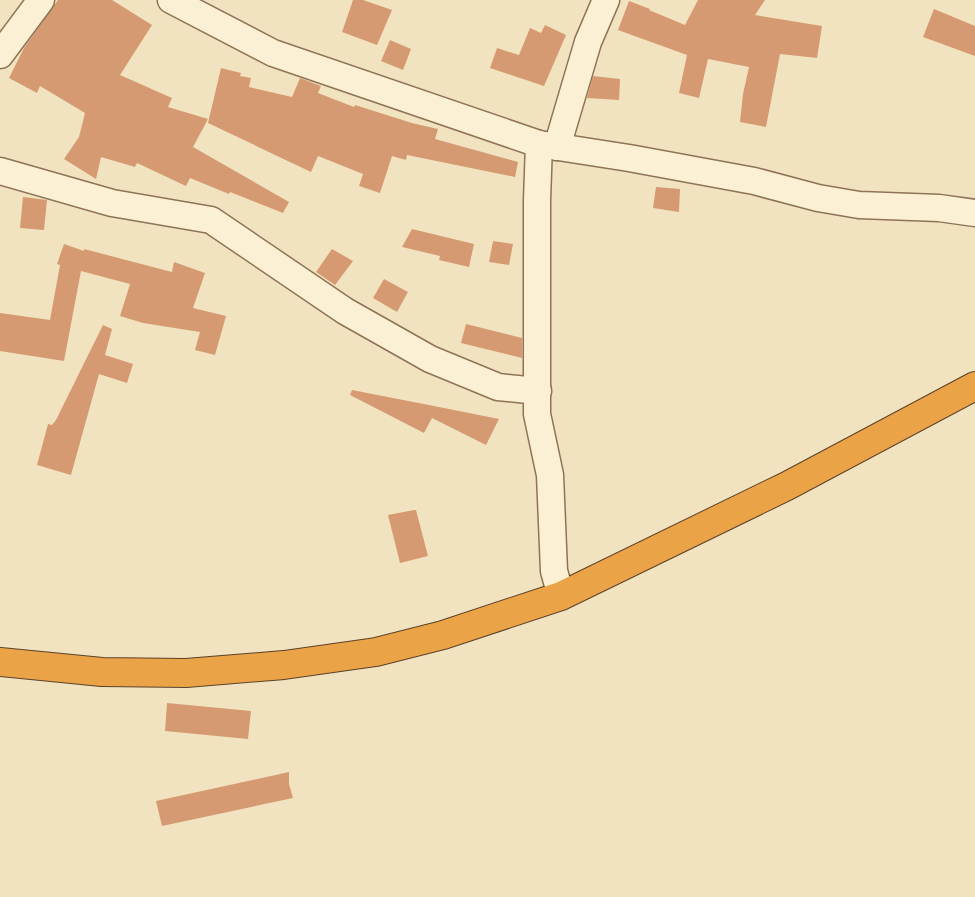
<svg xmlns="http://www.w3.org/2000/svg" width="975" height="897" font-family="Spectral,serif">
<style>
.building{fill:#d59a71}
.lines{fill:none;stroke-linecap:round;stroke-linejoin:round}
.street-casing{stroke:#8e7356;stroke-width:29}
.highway-casing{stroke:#5b412a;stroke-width:30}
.street{stroke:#fcf0d4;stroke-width:26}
.highway{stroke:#eba347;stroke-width:28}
</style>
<rect width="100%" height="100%" fill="#f2e3c0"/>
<!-- building -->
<g class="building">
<path d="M 58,0 L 112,0 L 152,25 L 120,75 L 172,98 L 168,107 L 208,119 L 193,147 L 289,202 L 283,213 L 230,192 L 229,194 L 190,178 L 186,186 L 137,163 L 135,167 L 101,157 L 96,179 L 64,159 L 79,137 L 85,113 L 40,86 L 37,93 L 9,78 L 24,48 Z"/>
<path d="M 353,0 L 363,0 L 392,10 L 377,45 L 342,32 Z"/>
<path d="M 698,0 L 765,0 L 755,15 L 822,26 L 817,58 L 780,54 L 766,127 L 740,122 L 743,94 L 749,67 L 708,59 L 699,98 L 679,93 L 687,55 L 618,30 L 629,1 L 650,9 L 649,10 L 685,25 Z"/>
<path d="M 934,9 L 975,26 L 975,56 L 923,37 Z"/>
<path d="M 545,25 L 566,35 L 544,86 L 490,68 L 497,48 L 519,55 L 530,28 L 541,33 Z"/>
<path d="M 390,40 L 411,49 L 403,70 L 381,61 Z"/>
<path d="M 221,68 L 241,73 L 240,76 L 251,78 L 249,87 L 292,97 L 300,78 L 321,86 L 318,93 L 354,107 L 355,105 L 412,123 L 438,129 L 435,139 L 518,162 L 515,177 L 407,155 L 406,160 L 392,156 L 380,193 L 359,186 L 363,174 L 318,156 L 311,172 L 208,123 Z"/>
<path d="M 593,76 L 620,79 L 619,100 L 587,98 Z"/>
<path d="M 656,187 L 680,189 L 679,212 L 653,208 Z"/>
<path d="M 23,197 L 47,200 L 44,230 L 20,228 Z"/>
<path d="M 412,229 L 474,244 L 469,267 L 439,260 L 440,256 L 402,247 Z"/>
<path d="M 493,241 L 513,244 L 509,265 L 489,262 Z"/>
<path d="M 64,244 L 84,251 L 84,249 L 172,272 L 174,262 L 205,273 L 193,308 L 226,316 L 215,355 L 195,350 L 200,332 L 143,323 L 120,316 L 130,284 L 81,271 L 64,361 L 0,351 L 0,313 L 50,320 L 60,265 L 57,264 Z"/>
<path d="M 332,249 L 353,261 L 335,285 L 316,272 Z"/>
<path d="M 384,279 L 408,292 L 397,312 L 373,298 Z"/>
<path d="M 466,324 L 522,338 L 522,358 L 461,343 Z"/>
<path d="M 103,325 L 112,329 L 105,355 L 133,364 L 127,383 L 99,374 L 71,475 L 37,465 L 48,424 L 52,425 L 56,420 Z"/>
<path d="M 352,390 L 439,407 L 499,419 L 486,445 L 432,418 L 424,433 L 350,395 Z"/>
<path d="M 414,510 L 416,510 L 428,556 L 400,563 L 388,515 Z"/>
<path d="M 167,703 L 251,711 L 248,739 L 165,731 Z"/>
<path d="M 289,772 L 289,784 L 293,798 L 162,826 L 156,801 Z"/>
</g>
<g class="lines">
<!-- street casing -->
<g class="street-casing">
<g id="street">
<path d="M 171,0 L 273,53 L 539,144 L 629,158 L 754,181 L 818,198 L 859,205 L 939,208 L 975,213"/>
<path d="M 0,55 L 41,0"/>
<path d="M 539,144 L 537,200 L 537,414 L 550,475 L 554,571 L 561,596"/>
<path d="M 557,147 L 588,42 L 606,0"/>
<path d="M 0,171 L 112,203 L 211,220 L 345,311 L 430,359 L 498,387 L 538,391"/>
</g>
</g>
<!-- highway casing -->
<g class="highway-casing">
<path id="highway" d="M 0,662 L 102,672 L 186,673 L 284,665 L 376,652 L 443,635 L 561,596 L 787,486 L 975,386"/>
</g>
<!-- street -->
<use href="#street" class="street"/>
<!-- highway -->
<use href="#highway" class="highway"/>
</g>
</svg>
